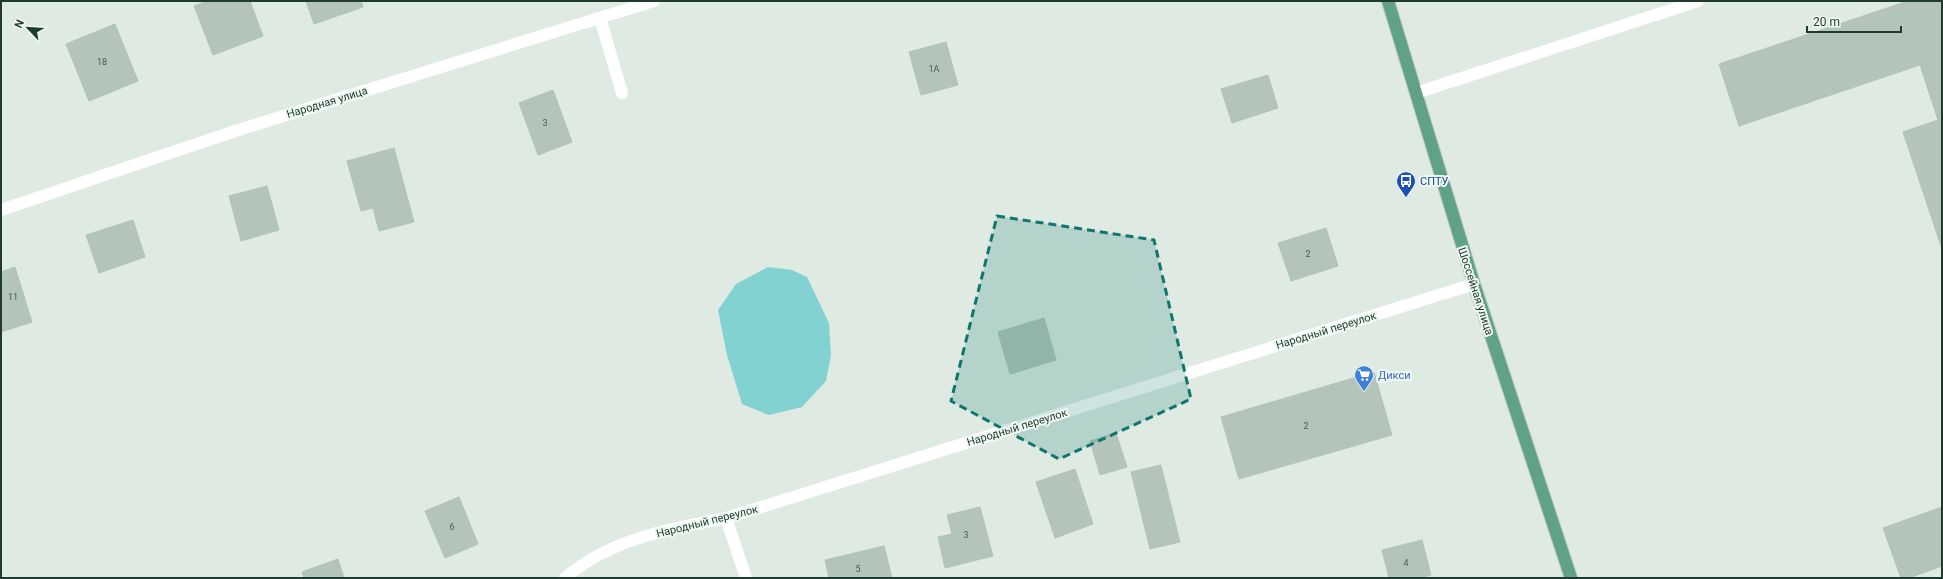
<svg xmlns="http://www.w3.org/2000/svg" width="1943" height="579" font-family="Roboto,sans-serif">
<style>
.water{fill:#82d2d2}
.building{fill:#b3c5bb;stroke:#b0c4b8}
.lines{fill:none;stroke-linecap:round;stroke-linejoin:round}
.major-casing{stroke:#bcc4c0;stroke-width:14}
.minor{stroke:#fff;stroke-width:12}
.major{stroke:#60a286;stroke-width:12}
.marked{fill:#0f766e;fill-opacity:0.2;stroke:#0f766e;stroke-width:3;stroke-dasharray:8 5;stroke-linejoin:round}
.labels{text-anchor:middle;stroke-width:4;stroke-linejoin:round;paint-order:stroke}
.number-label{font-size:9px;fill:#445d51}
.street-label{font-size:11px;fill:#1f3a2e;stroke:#eef7f1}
.transit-label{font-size:11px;fill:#164399;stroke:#eef7f1;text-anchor:start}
.shop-label{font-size:11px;fill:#366cbe;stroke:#eef7f1;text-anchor:start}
</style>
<rect width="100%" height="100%" fill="#deeae2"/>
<!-- water -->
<path class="water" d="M 768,267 L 792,270 L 807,277 L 829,323 L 831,355 L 826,381 L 802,407 L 769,415 L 742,404 L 727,355 L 718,310 L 736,284 Z"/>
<!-- building -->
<g class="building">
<path d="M 208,1 L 250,1 L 263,36 L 213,55 L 194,6 Z"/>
<path d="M 306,1 L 361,1 L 363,7 L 314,24 Z"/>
<path d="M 1908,1 L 1942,1 L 1942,249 L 1903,132 L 1938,120 L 1920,65 L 1739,126 L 1719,64 Z"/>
<path d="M 115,24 L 138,81 L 89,101 L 66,44 Z"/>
<path d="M 946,42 L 958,85 L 921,95 L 909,52 Z"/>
<path d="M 1268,75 L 1278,108 L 1232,123 L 1221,89 Z"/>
<path d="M 553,90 L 572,142 L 538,155 L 519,103 Z"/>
<path d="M 394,148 L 414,222 L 379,231 L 373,208 L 361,211 L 347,161 Z"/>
<path d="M 267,186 L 279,230 L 241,241 L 229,196 Z"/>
<path d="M 133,220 L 145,257 L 99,273 L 86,235 Z"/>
<path d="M 1326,228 L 1338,266 L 1291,281 L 1278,243 Z"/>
<path d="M 15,267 L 32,322 L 1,332 L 1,272 Z"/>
<path d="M 1044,318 L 1056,360 L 1010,374 L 998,332 Z"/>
<path d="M 1374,372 L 1392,435 L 1239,479 L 1221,417 Z"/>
<path d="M 1116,433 L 1127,467 L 1100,475 L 1090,441 Z"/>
<path d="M 1161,465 L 1180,542 L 1150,549 L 1131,472 Z"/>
<path d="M 1075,469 L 1093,524 L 1055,538 L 1036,482 Z"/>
<path d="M 459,497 L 478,544 L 445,558 L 425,511 Z"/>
<path d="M 980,507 L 993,556 L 945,568 L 938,537 L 952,534 L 947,515 Z"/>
<path d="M 1942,507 L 1942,566 L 1909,578 L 1901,578 L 1883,528 Z"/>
<path d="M 1422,540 L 1431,575 L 1419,578 L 1389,578 L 1382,550 Z"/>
<path d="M 884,546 L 892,578 L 829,578 L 825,560 Z"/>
<path d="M 338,559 L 344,578 L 304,578 L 302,572 Z"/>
</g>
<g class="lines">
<!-- major casing -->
<g class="major-casing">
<path id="major" d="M 1388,1 L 1474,284 L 1571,578"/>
</g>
<!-- minor -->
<g class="minor">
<path d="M 600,18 L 622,93"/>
<path d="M 1416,93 L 1698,1"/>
<path d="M 1,210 L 235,131 L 654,1"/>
<path d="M 726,518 L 746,578"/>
<path d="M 565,578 C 610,539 669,529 726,518 L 1474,284"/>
</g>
<!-- major -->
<use href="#major" class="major"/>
</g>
<!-- marked area -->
<path class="marked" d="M 997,216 L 1154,240 L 1191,399 L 1059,459 L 951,401 Z"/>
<!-- icons -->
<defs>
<g id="bus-pin" transform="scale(1)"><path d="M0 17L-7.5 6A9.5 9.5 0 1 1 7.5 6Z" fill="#1a4fb4" stroke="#eef7f1"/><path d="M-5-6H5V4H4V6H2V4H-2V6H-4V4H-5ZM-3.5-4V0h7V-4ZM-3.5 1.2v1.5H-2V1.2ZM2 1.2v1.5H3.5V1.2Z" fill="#fff"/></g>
<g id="supermarket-pin" transform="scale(1)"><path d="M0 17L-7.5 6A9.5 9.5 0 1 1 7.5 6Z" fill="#3f7fe0" stroke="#eef7f1"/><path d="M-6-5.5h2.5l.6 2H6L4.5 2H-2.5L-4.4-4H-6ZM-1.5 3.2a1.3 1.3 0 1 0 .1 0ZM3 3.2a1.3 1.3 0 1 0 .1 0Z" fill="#fff"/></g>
</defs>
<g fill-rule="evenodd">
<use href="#bus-pin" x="1406" y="181"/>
<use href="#supermarket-pin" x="1364" y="375"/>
</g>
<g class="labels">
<!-- number labels -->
<g class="number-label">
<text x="102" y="65">18</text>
<text x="934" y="72">1А</text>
<text x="545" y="126">3</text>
<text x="1308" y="257">2</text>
<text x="13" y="300">11</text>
<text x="1306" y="429">2</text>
<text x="452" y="530">6</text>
<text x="966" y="538">3</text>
<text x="1406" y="566">4</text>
<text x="858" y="572">5</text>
</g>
<!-- street labels -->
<g class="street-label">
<text transform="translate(327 102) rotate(-17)" y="4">Народная улица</text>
<text transform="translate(1476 291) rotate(72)" y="4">Шоссейная улица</text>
<text transform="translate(1326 330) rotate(-17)" y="4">Народный переулок</text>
<text transform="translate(1017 427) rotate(-17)" y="4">Народный переулок</text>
<text transform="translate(707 521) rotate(-14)" y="4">Народный переулок</text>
</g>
<!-- transit labels -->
<g class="transit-label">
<text x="1420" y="185">СПТУ</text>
</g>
<!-- shop labels -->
<g class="shop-label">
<text x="1378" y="379">Дикси</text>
</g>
</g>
<!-- border -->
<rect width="1943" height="579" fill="none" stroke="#1f3a2e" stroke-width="4"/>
<!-- north arrow -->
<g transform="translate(28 28) rotate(295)" stroke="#eef7f1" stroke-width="3" paint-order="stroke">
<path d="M0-3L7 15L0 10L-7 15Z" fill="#1f3a2e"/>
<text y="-6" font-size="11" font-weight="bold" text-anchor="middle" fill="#1f3a2e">N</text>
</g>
<!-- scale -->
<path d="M1807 26v6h94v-6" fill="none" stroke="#1f3a2e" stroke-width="2"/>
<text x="1813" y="26" font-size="12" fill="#1f3a2e" stroke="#eef7f1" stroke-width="3" paint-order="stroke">20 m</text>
</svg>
